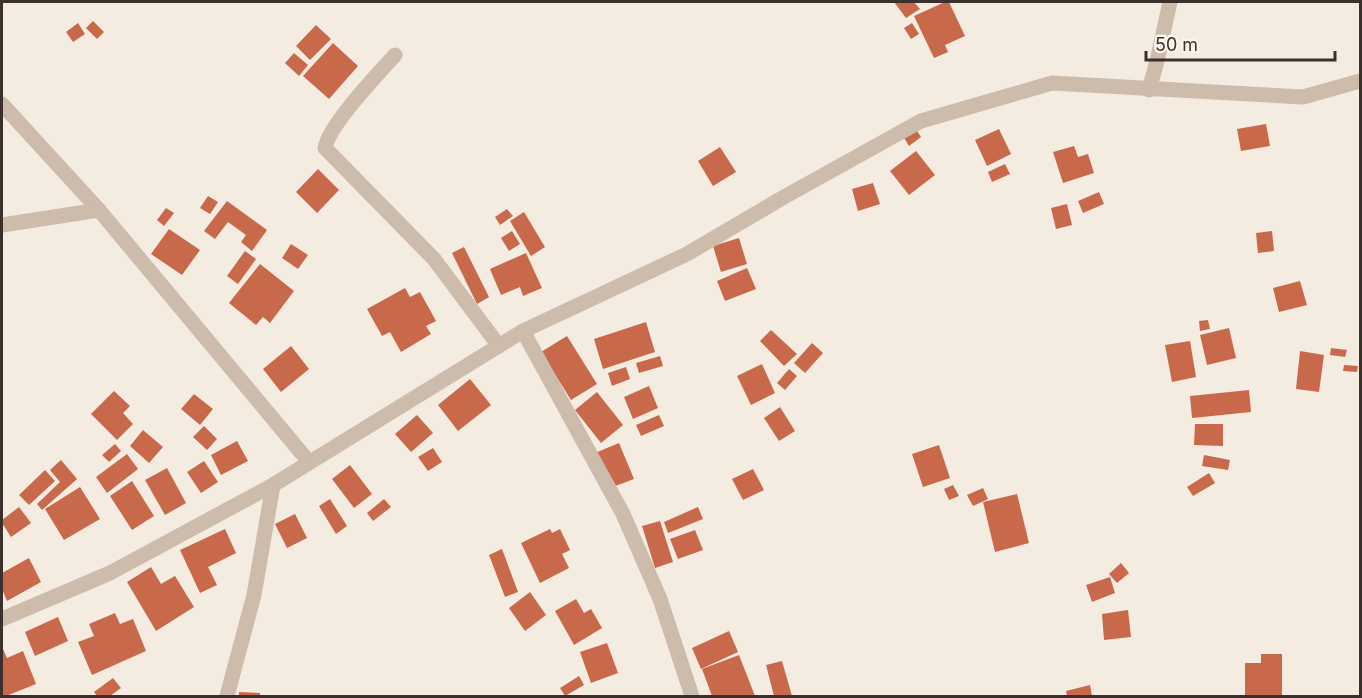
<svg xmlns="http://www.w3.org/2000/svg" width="1362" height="698" font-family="Inter,sans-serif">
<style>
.building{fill:#c8694b}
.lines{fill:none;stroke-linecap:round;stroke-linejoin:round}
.minor{stroke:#cdbbac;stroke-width:15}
</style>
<rect width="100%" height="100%" fill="#f4ebe1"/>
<!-- building -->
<g class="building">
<path d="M 894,2 L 914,2 L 920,9 L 906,18 Z"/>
<path d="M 945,2 L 949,2 L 965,36 L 945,45 L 948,52 L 934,58 L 914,16 Z"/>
<path d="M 93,21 L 104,32 L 97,39 L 86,28 Z"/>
<path d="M 78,23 L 85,34 L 73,42 L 66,32 Z"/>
<path d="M 912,23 L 919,34 L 911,39 L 904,28 Z"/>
<path d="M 316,25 L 331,39 L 310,60 L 296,46 Z"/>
<path d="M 333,43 L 358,66 L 329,99 L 303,76 Z"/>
<path d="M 294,53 L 308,65 L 299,76 L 285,63 Z"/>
<path d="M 1266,124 L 1270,146 L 1241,151 L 1237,129 Z"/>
<path d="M 915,128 L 921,137 L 909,146 L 903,136 Z"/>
<path d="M 999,129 L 1011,154 L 987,166 L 975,140 Z"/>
<path d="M 1074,146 L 1078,157 L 1088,154 L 1094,173 L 1063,183 L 1053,152 Z"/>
<path d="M 720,147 L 736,172 L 713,186 L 698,161 Z"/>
<path d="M 916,151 L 935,175 L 909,195 L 890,171 Z"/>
<path d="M 1005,164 L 1010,174 L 992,182 L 988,172 Z"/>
<path d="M 318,169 L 339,190 L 317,213 L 296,192 Z"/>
<path d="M 873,183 L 880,204 L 858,211 L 852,189 Z"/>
<path d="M 1099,192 L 1104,204 L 1083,213 L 1078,201 Z"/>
<path d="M 208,196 L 218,202 L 210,214 L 200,208 Z"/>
<path d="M 227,201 L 267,230 L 252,251 L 241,242 L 246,235 L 228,222 L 215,239 L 204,231 Z"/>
<path d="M 1067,204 L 1072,225 L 1056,229 L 1051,208 Z"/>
<path d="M 166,208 L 174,213 L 164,226 L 157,220 Z"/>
<path d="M 507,209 L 513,216 L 500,225 L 495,217 Z"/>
<path d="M 524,212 L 545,247 L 531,256 L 510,221 Z"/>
<path d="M 169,229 L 200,250 L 182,275 L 151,254 Z"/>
<path d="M 512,231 L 520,244 L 509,251 L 501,238 Z"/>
<path d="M 1272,231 L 1274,251 L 1258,253 L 1256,233 Z"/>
<path d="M 739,238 L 747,264 L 721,272 L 713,246 Z"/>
<path d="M 291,244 L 308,255 L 298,269 L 282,258 Z"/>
<path d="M 464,247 L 489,297 L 477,304 L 452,253 Z"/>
<path d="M 245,251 L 256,259 L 238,284 L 227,276 Z"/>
<path d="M 526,253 L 542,288 L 523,296 L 520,287 L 501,295 L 490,269 Z"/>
<path d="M 260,264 L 294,291 L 270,323 L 263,317 L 256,325 L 229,303 Z"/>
<path d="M 747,268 L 756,289 L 725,301 L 717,281 Z"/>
<path d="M 1300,281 L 1307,305 L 1279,312 L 1273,288 Z"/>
<path d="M 405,288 L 410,297 L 420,292 L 436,321 L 426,326 L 431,334 L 401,352 L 390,332 L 382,336 L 367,309 Z"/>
<path d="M 1208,320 L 1210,329 L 1200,331 L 1199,321 Z"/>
<path d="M 646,322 L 655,352 L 603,369 L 594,339 Z"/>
<path d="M 1229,328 L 1236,358 L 1207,365 L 1200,335 Z"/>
<path d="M 771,330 L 797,354 L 784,366 L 760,341 Z"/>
<path d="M 567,336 L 597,384 L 571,400 L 541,352 Z"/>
<path d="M 1190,341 L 1196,377 L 1172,382 L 1165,345 Z"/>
<path d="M 812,343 L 823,353 L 805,373 L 794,363 Z"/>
<path d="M 291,346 L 309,369 L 281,392 L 263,369 Z"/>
<path d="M 1331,348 L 1347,350 L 1345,357 L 1330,355 Z"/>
<path d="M 1300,351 L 1324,355 L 1319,392 L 1296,389 Z"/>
<path d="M 660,356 L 663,366 L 639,373 L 636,363 Z"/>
<path d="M 762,364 L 775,393 L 751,405 L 737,376 Z"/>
<path d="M 1344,365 L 1358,366 L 1357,372 L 1343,371 Z"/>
<path d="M 626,367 L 630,379 L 612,386 L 608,373 Z"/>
<path d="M 789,369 L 797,376 L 785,390 L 777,383 Z"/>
<path d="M 470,379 L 491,405 L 458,431 L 438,405 Z"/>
<path d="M 649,386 L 658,408 L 633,419 L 624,397 Z"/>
<path d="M 1249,390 L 1251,412 L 1192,418 L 1190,396 Z"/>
<path d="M 114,391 L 130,406 L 123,413 L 133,424 L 117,440 L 91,414 Z"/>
<path d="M 597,392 L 623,425 L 601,443 L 575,410 Z"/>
<path d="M 194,394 L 213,409 L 200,425 L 181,409 Z"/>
<path d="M 780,407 L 795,431 L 779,441 L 764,418 Z"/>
<path d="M 417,415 L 433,433 L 411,452 L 395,434 Z"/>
<path d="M 659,415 L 664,426 L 641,436 L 636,425 Z"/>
<path d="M 1195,424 L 1223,424 L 1223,446 L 1194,445 Z"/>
<path d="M 204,426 L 217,439 L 207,450 L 193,437 Z"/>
<path d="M 143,430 L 163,447 L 149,463 L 130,446 Z"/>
<path d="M 237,441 L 248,461 L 221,475 L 211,455 Z"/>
<path d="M 619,443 L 634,479 L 610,488 L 595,453 Z"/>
<path d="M 115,444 L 121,451 L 109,462 L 102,455 Z"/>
<path d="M 939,445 L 950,478 L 923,487 L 912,454 Z"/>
<path d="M 433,448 L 442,462 L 428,471 L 418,457 Z"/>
<path d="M 127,454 L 138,469 L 107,493 L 96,477 Z"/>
<path d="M 1204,455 L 1230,460 L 1228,470 L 1202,466 Z"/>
<path d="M 61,460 L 77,479 L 42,510 L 37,504 L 60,482 L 50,470 Z"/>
<path d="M 204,461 L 218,482 L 201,493 L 187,472 Z"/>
<path d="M 350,465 L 372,494 L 354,508 L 332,479 Z"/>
<path d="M 167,468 L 186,503 L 165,515 L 145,480 Z"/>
<path d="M 753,469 L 764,490 L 743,500 L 732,479 Z"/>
<path d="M 45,470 L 55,481 L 29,505 L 19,495 Z"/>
<path d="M 1209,473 L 1215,483 L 1193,496 L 1187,487 Z"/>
<path d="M 132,481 L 154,516 L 132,530 L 110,496 Z"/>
<path d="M 953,485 L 959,496 L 949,500 L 944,489 Z"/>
<path d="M 80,487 L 100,519 L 64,540 L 45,509 Z"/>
<path d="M 983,488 L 988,499 L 973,506 L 967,495 Z"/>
<path d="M 1017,494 L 1029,543 L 995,552 L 983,502 Z"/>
<path d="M 330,499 L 347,526 L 336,534 L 319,506 Z"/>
<path d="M 384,499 L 391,507 L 373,521 L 367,513 Z"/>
<path d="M 19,507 L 31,523 L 11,537 L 2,523 L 2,520 Z"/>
<path d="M 698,507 L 703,519 L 668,533 L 664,522 Z"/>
<path d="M 295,514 L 307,538 L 287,548 L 275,524 Z"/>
<path d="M 660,521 L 673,562 L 655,568 L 642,526 Z"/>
<path d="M 225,529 L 236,553 L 208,567 L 217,585 L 200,593 L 180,550 Z"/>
<path d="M 550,529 L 552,533 L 560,529 L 570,550 L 562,554 L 569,568 L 540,583 L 521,543 Z"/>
<path d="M 695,530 L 703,550 L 678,559 L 670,539 Z"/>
<path d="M 502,549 L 518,592 L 505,597 L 489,555 Z"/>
<path d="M 29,558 L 41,582 L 7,601 L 2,589 L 2,573 Z"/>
<path d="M 1121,563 L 1129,573 L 1117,583 L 1109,574 Z"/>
<path d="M 151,567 L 161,584 L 175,576 L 194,607 L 156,631 L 127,582 Z"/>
<path d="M 1110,577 L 1115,593 L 1092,602 L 1086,585 Z"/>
<path d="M 530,592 L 546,615 L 525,631 L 509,608 Z"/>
<path d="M 576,599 L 584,613 L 591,609 L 602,628 L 574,645 L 555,611 Z"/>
<path d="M 1128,610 L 1131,637 L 1104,640 L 1102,614 Z"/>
<path d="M 115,613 L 120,624 L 133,619 L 146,651 L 92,675 L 78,642 L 94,636 L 89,624 Z"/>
<path d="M 58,617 L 68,641 L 35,656 L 25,632 Z"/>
<path d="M 729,631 L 738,652 L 701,669 L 692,648 Z"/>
<path d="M 607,643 L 618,673 L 591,683 L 580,652 Z"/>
<path d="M 3,649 L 7,658 L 23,651 L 36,684 L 6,696 L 2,696 L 2,650 Z"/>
<path d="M 1261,654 L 1282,654 L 1282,696 L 1245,696 L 1245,663 L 1261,663 Z"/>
<path d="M 739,655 L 755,696 L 712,696 L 702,669 Z"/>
<path d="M 782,661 L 792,696 L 774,696 L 766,665 Z"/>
<path d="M 579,676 L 584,685 L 565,696 L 560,688 Z"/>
<path d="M 113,678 L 121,688 L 110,696 L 97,696 L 94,692 Z"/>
<path d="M 1090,685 L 1092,696 L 1067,696 L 1066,691 Z"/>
<path d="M 239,692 L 260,693 L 260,696 L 239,696 Z"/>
</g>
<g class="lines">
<!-- minor -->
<g class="minor">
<path d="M 395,55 C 377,75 329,125 325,148 L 434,259 L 499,346"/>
<path d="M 1149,90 L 1157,61 L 1170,2"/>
<path d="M 2,104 L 99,210 L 309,462"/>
<path d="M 2,225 L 99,210"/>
<path d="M 523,331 L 623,514 L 660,599 L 692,696"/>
<path d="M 2,619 L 110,573 L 273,485 L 523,331 L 687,254 L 784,197 L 921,121 L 1052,83 L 1303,97 L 1360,81"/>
<path d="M 227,696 L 254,595 L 273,485"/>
</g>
</g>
<!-- border -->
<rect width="1362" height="698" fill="none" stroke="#3b302b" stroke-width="6"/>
<!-- scale -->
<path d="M1146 51v9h189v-9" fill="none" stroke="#3b302b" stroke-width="3"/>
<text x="1155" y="51" font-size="18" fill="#3b302b" stroke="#fbf5ee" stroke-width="4.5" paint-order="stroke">50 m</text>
</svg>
